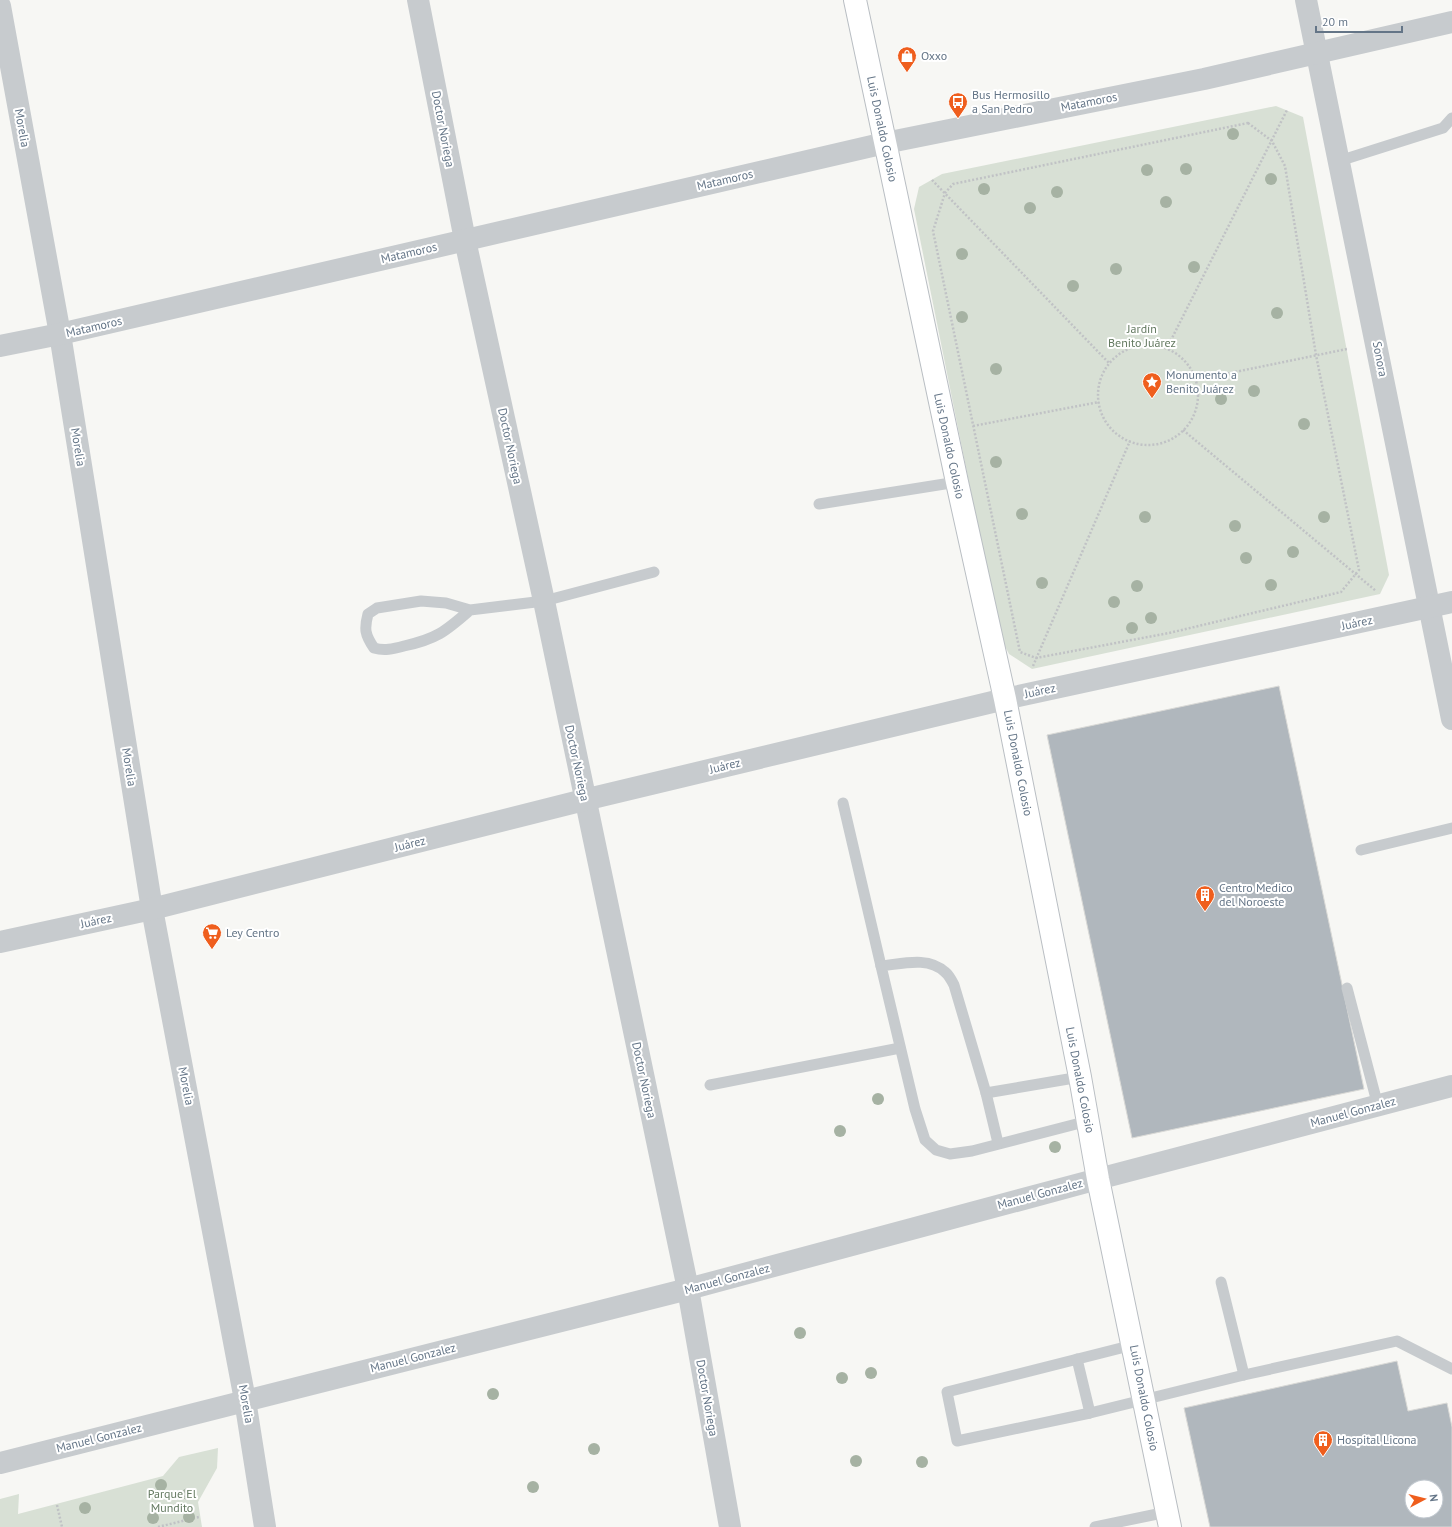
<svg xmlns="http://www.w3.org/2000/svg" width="1452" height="1527" font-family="'PT Sans',sans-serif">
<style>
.green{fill:#d8e0d5}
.building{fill:#b0b7bd;stroke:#d9d9d6;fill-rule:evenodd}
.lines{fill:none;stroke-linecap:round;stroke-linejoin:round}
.secondary-casing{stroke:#b9bec3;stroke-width:24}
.path{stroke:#c0c2c5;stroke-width:2.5;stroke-dasharray:2 2;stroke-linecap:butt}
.service{stroke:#c7cbce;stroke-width:11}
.minor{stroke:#c7cbce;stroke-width:22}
.secondary{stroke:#fff;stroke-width:22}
.tree{fill:#a6b2a3}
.labels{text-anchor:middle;stroke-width:4;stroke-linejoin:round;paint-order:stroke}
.poi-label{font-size:12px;fill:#647587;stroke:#fff;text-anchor:start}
.street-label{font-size:12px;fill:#647587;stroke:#fff}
.park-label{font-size:12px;fill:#637960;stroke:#fff}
</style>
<rect width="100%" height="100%" fill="#f7f7f4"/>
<!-- green -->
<g class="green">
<path d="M 1276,106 L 1303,117 L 1389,575 L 1380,594 L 1032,669 L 1009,654 L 1000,637 L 914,209 L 919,187 L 942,174 Z"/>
<path d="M 218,1448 L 217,1468 L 198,1502 L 202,1527 L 0,1527 L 0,1499 L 19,1494 L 18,1514 L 163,1476 L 179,1457 Z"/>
</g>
<!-- building -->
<g class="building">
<path d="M 1279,686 L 1364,1089 L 1132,1138 L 1047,735 Z"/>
<path d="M 1397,1361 L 1408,1411 L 1447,1403 L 1452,1427 L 1452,1527 L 1210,1527 L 1184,1408 ZM 1412,1487 L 1436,1487 L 1436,1511 L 1412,1511 Z"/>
</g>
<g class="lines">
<!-- secondary casing -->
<g class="secondary-casing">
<path id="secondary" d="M 855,0 L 957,482 L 1005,699 L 1080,1077 L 1098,1179 L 1170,1527"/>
</g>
<!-- path -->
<g class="path">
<path d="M 1248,123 L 1272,141 L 1285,166 L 1316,355 L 1359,570 L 1341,592 L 1169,633 L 1036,658 L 1020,652 L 933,231 L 945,193 L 953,184 Z"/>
<path d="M 932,180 L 1109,363"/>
<circle cx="1148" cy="395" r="50"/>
<path d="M 1167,348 L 1287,110"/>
<path d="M 1196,380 L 1347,349"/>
<path d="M 973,426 L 1099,402"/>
<path d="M 1183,430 L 1376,591"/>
<path d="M 1033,666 L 1130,441"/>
<path d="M 57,1505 L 62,1527"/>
<path d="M 158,1527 L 199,1517"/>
</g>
<!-- service -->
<g class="service">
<path d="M 1339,161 L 1443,128 L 1452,118"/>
<path d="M 819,504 L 957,482"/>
<path d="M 470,610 C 445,632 436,639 404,646 C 393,649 384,651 374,648 C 365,635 364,629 368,614 L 377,608 L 421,601 L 446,603 L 470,610 L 544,601 L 654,572"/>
<path d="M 843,803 L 881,966"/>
<path d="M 1361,850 L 1452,828"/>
<path d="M 1347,988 L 1378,1106"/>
<path d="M 1080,1077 L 986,1093 L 954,985 C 952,981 949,975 945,972 C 928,956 902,964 881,966 L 915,1109 L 925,1140 L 936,1150 L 950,1154 L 972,1151 L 1088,1121"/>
<path d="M 710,1085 L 900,1048"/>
<path d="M 986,1093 L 998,1143"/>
<path d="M 1221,1282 L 1244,1375"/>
<path d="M 1133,1345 L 947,1392 L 957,1441 L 1090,1413 L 1244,1375 L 1397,1341 L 1452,1369"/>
<path d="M 1077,1359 L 1090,1413"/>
<path d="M 1095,1527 L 1167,1512"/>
</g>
<!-- minor -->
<g class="minor">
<path d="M 418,0 L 465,240 L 544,601 L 688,1289 L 730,1527"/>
<path d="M 1306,0 L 1452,719"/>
<path d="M 0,6 L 60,334 L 152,909 L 245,1400 L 265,1527"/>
<path d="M 0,346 L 60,334 L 885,143 L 1204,79 L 1452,22"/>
<path d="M 0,942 L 152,909 L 584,800 L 1005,699 L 1452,602"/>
<path d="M 0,1463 L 688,1289 L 1098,1179 L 1452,1086"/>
</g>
<!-- secondary -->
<use href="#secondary" class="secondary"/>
</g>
<!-- trees -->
<g class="tree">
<circle cx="1233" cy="134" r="6"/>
<circle cx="1186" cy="169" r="6"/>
<circle cx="1147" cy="170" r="6"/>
<circle cx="1271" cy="179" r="6"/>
<circle cx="984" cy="189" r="6"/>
<circle cx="1057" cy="192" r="6"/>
<circle cx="1166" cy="202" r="6"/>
<circle cx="1030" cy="208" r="6"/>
<circle cx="962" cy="254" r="6"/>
<circle cx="1194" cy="267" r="6"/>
<circle cx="1116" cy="269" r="6"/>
<circle cx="1073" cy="286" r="6"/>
<circle cx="1277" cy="313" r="6"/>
<circle cx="962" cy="317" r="6"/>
<circle cx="996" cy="369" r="6"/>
<circle cx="1254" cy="391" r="6"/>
<circle cx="1221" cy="399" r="6"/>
<circle cx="1304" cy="424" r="6"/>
<circle cx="996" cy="462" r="6"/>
<circle cx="1022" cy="514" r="6"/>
<circle cx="1145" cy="517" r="6"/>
<circle cx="1324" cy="517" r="6"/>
<circle cx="1235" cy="526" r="6"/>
<circle cx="1293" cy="552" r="6"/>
<circle cx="1246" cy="558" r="6"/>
<circle cx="1042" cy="583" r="6"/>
<circle cx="1271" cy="585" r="6"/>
<circle cx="1137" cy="586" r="6"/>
<circle cx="1114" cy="602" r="6"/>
<circle cx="1151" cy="618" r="6"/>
<circle cx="1132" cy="628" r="6"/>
<circle cx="878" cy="1099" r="6"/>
<circle cx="840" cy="1131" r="6"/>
<circle cx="1055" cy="1147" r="6"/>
<circle cx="800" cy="1333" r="6"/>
<circle cx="871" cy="1373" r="6"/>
<circle cx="842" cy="1378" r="6"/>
<circle cx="493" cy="1394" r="6"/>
<circle cx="594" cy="1449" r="6"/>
<circle cx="856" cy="1461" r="6"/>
<circle cx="922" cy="1462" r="6"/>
<circle cx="161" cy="1485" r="6"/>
<circle cx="533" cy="1487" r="6"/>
<circle cx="188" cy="1494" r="6"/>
<circle cx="85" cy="1508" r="6"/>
<circle cx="189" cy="1517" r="6"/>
<circle cx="153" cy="1518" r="6"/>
</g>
<!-- icons -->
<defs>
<g id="shop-pin" transform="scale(1)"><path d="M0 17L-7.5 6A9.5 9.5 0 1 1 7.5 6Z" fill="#ef5e1d" stroke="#fff"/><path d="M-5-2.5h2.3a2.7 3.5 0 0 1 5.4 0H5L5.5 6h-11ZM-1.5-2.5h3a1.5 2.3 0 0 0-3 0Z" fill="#fff"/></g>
<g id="bus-pin" transform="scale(1)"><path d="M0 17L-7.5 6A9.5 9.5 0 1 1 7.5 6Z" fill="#ef5e1d" stroke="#fff"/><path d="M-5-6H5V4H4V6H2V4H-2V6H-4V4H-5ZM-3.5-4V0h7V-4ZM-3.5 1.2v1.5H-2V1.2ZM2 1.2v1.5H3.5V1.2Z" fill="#fff"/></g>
<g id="sight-pin" transform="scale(1)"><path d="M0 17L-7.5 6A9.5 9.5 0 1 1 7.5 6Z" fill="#ef5e1d" stroke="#fff"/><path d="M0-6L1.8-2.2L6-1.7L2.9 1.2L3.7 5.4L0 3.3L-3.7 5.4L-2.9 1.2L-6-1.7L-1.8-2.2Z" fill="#fff"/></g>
<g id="building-pin" transform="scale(1)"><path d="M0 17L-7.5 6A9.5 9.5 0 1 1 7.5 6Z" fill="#ef5e1d" stroke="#fff"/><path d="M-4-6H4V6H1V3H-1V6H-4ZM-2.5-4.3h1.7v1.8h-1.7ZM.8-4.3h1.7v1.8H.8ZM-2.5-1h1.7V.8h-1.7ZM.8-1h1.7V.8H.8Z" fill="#fff"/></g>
<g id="supermarket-pin" transform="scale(1)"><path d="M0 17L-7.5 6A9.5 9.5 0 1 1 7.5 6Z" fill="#ef5e1d" stroke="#fff"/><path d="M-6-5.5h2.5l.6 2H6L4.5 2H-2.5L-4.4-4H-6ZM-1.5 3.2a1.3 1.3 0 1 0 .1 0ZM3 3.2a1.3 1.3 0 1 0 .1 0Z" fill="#fff"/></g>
</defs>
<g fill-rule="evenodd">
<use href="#shop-pin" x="907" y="56"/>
<use href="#bus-pin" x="958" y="102"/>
<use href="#sight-pin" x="1152" y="382"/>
<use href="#building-pin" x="1205" y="895"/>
<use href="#supermarket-pin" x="212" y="933"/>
<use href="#building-pin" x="1323" y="1440"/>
</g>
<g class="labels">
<!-- poi labels -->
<g class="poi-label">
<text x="921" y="60">Oxxo</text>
<text x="972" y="99">Bus Hermosillo<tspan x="972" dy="14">a San Pedro</tspan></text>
<text x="1166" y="379">Monumento a<tspan x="1166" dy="14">Benito Juárez</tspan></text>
<text x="1219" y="892">Centro Medico<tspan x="1219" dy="14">del Noroeste</tspan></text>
<text x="226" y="937">Ley Centro</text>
<text x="1337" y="1444">Hospital Licona</text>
</g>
<!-- street labels -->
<g class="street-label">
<text transform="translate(1089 102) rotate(-11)" y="4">Matamoros</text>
<text transform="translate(22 128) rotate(80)" y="4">Morelia</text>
<text transform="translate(443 129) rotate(79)" y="4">Doctor Noriega</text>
<text transform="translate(882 129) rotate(78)" y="4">Luis Donaldo Colosio</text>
<text transform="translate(725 180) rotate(-13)" y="4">Matamoros</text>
<text transform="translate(409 253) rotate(-13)" y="4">Matamoros</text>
<text transform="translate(94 327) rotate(-13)" y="4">Matamoros</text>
<text transform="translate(1380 359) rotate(79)" y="4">Sonora</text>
<text transform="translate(510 446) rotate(78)" y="4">Doctor Noriega</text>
<text transform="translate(949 446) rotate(78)" y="4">Luis Donaldo Colosio</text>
<text transform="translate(78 447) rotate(81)" y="4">Morelia</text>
<text transform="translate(1357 623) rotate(-12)" y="4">Juárez</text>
<text transform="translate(1040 691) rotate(-12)" y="4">Juárez</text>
<text transform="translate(577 763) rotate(78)" y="4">Doctor Noriega</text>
<text transform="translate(1018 763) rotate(79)" y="4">Luis Donaldo Colosio</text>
<text transform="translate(725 766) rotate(-14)" y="4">Juárez</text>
<text transform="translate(129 767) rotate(81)" y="4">Morelia</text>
<text transform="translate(410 844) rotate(-14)" y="4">Juárez</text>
<text transform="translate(96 921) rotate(-12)" y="4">Juárez</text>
<text transform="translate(644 1080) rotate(78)" y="4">Doctor Noriega</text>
<text transform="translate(1080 1080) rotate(79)" y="4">Luis Donaldo Colosio</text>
<text transform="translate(186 1086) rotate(79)" y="4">Morelia</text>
<text transform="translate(1353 1112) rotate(-15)" y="4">Manuel Gonzalez</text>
<text transform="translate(1040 1194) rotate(-15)" y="4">Manuel Gonzalez</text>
<text transform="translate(727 1279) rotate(-15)" y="4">Manuel Gonzalez</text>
<text transform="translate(413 1358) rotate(-14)" y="4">Manuel Gonzalez</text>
<text transform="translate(707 1398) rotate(80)" y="4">Doctor Noriega</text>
<text transform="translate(1144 1398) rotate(79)" y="4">Luis Donaldo Colosio</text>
<text transform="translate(246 1404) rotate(80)" y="4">Morelia</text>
<text transform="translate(99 1438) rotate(-14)" y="4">Manuel Gonzalez</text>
</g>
<!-- park labels -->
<g class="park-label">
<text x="1142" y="333">Jardín<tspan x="1142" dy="14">Benito Juárez</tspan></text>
<text x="172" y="1498">Parque El<tspan x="172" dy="14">Mundito</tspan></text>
</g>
</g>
<!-- north arrow -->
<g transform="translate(1424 1499) rotate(83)"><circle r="19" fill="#ffffff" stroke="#c1c8cf"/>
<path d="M0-3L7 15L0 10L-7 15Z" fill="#ef5e1d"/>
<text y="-6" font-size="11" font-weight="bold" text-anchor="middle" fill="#647587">N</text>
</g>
<!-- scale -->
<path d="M1316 26v6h86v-6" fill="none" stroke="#647587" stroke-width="2"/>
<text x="1322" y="26" font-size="12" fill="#647587" stroke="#ffffff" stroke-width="3" paint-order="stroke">20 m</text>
</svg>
